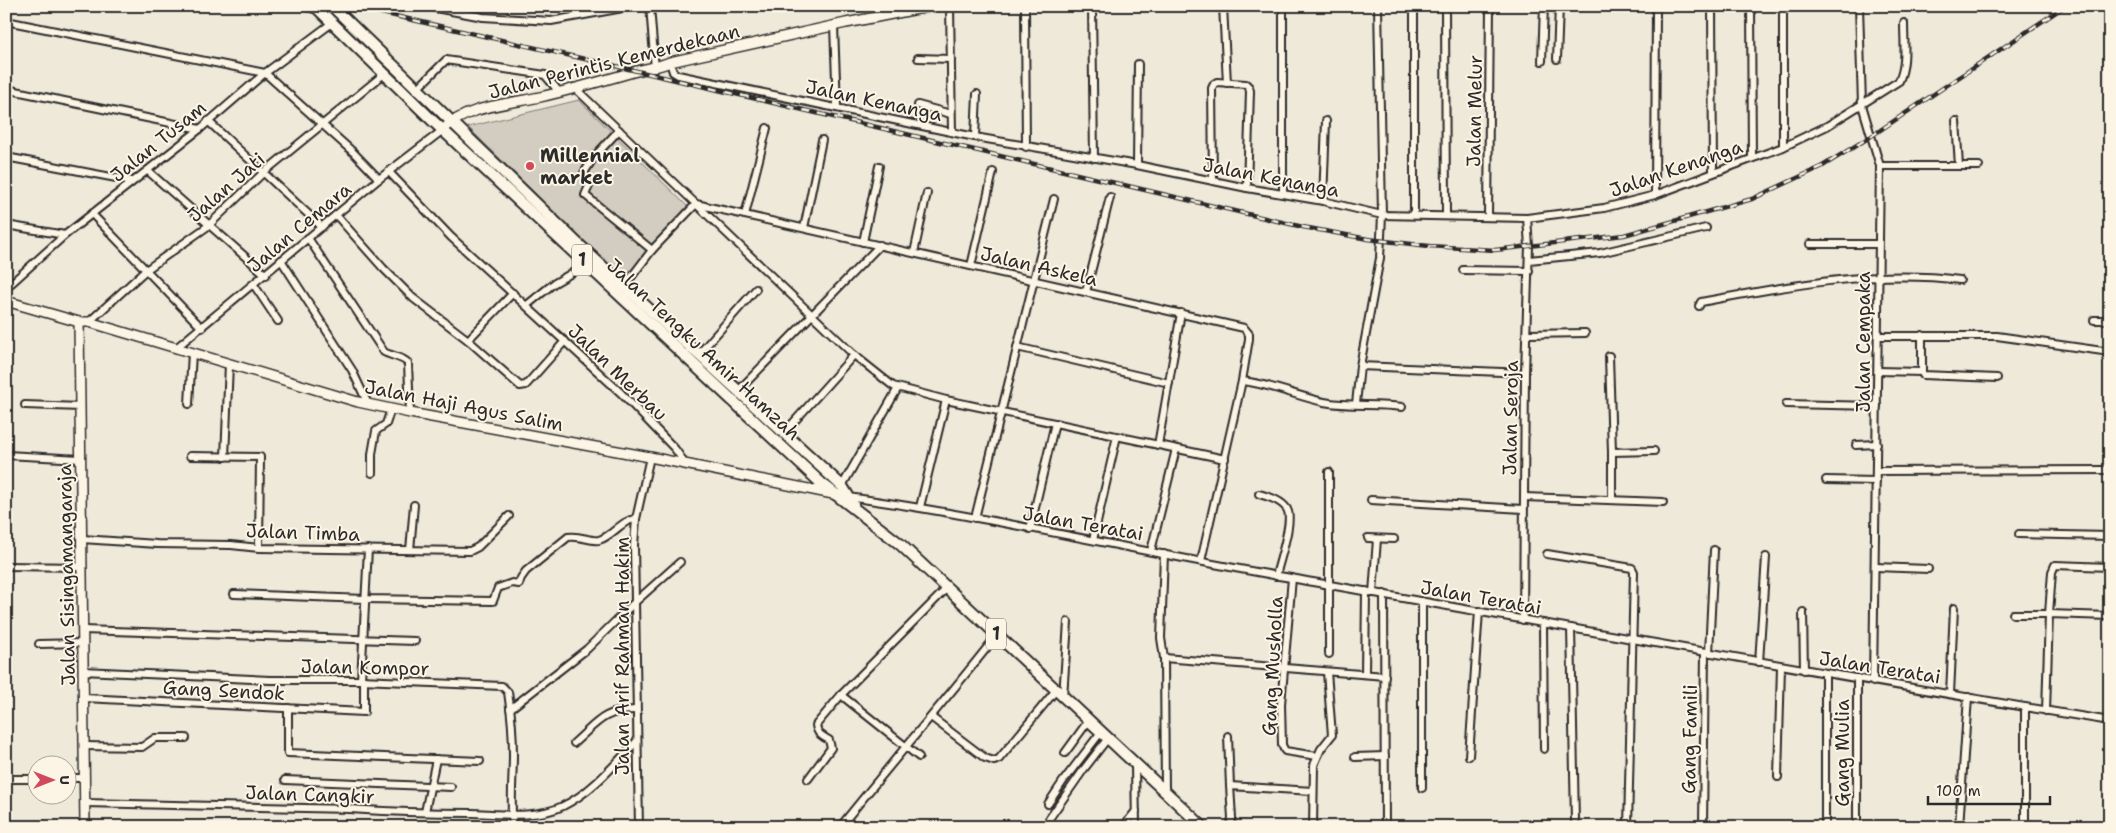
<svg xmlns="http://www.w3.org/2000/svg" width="2116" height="833" font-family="'Shantell Sans',sans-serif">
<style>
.green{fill:#d2cdc0;stroke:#7e7c76}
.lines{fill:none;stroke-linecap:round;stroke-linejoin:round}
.street-casing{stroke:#2b2b2b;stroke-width:10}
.secondary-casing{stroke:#2b2b2b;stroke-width:12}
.primary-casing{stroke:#2b2b2b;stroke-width:14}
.street{stroke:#fcf5e5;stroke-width:6}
.secondary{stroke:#fcf5e5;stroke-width:9}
.primary{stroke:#fcf5e5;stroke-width:10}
.rail-casing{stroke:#2b2b2b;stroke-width:4.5}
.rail{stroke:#fcf5e5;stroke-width:2.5;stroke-dasharray:8;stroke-linecap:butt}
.poi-dot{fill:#d1495b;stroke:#fcf5e5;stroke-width:2}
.labels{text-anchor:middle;stroke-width:4;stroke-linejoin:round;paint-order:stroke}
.shield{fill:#fcf5e5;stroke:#6a6863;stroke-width:1}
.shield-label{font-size:18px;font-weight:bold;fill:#2b2b2b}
.street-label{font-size:19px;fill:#2b2b2b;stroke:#fcf5e5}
.poi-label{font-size:19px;font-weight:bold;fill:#2b2b2b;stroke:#fcf5e5;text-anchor:start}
</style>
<rect width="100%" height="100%" fill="#efe9da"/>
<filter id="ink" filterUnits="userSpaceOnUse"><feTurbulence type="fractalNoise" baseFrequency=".02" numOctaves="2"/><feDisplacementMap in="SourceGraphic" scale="10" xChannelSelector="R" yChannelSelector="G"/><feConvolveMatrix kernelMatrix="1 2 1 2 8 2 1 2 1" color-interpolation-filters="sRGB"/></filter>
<g filter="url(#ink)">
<!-- green -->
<path class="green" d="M 579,100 L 687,206 L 625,282 L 468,127 Z"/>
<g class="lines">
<!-- street casing -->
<g class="street-casing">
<g id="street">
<path d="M 302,6 L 318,10"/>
<path d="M 425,6 L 483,17 L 551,21 L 634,6"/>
<path d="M 579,6 L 579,16"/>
<path d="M 650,6 L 655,69"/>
<path d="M 950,6 L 952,132"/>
<path d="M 1025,6 L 1026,147"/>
<path d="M 1092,6 L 1094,158"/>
<path d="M 1223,6 L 1227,83"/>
<path d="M 1414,6 L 1414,215"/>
<path d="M 1445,6 L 1446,216"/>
<path d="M 1712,6 L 1713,172"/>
<path d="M 1751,6 L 1752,158"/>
<path d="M 1783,6 L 1783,147"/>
<path d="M 1859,6 L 1862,105 L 1880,166 L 1873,682"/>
<path d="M 6,21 L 265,73 L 353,152 L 379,179"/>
<path d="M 834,26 L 837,107"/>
<path d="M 918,58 L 951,59"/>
<path d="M 1557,59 L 1559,6"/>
<path d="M 1542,61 L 1544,6"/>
<path d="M 670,62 L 673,72 L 678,75 L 975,137 L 1137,165 L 1247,188 L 1323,201 L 1382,215 L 1527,218 L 1604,208 L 1655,195 L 1783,147 L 1827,126 L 1899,81 C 1907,64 1904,42 1904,23"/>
<path d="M 6,89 L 200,129"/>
<path d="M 417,89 L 446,60 L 545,75 L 560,93"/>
<path d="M 576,89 L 696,204 L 1244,328 L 1249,334 L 1249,339 L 1242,381 L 1201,561"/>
<path d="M 918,105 L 951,114"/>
<path d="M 208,121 L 322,227"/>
<path d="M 1956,121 L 1959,166"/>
<path d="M 619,130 L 594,157 L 584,173 L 589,186 L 585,195 L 652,250"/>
<path d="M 975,137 L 977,94"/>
<path d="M 6,157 L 132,181"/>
<path d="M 1137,165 L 1138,64"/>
<path d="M 1880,166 L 1979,166"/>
<path d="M 148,171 L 266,275"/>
<path d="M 389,172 L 451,237 L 621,393 L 675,449 L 682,459 L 683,464"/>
<path d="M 1213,181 L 1212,88 L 1214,84 L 1217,82 L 1246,84 L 1249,87 L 1250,91 L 1247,188"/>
<path d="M 1283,194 L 1283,6"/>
<path d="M 1655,195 L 1656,6"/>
<path d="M 1323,201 L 1326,121"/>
<path d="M 92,214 L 202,328"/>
<path d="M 336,215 L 383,268 L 413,298 L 468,340 L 520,386 L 526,385 L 565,341"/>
<path d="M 745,215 L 767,128"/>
<path d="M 1488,217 L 1490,6"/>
<path d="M 6,225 L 65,235"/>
<path d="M 804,228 L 822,140"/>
<path d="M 308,238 L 384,352 C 391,356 403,357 408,363 L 410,413"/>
<path d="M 863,242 L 879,166"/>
<path d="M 1810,244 L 1878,244"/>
<path d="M 914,253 L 927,193"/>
<path d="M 281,260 L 352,370 L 368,404"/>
<path d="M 1529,260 L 1600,253 L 1706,228"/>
<path d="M 971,266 L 993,172"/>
<path d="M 1463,270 L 1529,271"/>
<path d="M 254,285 L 278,321"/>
<path d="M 6,288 L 65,235 L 200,129 L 265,73 L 332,23"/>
<path d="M 623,288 L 652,250 L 696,204 L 854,355 L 893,386 L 946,400 L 1225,459"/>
<path d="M 1086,292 L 1110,197"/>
<path d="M 527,305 L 553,284 L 587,264"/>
<path d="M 1699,306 L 1701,302 C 1786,286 1874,269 1960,280"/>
<path d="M 2094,320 L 2110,320"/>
<path d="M 89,322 L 146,270 L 208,226 L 263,173 L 384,74"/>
<path d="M 1528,334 L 1585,333"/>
<path d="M 1922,335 L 1922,372 L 1923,375 L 1997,378"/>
<path d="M 1878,336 L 1997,336 L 2110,352"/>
<path d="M 468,340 L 513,293"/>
<path d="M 1017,347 L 1169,383"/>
<path d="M 176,348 L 379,179 L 443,130"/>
<path d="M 698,355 L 756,289"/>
<path d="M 1609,356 L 1612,452 L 1654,451"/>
<path d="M 1360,366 L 1525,373"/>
<path d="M 1878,371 L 1922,372"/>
<path d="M 1242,381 C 1271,384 1296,396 1324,402 C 1350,407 1376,403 1402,407"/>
<path d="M 738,391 L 880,245"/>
<path d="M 189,404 L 192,353"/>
<path d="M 1356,404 L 1360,366 L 1380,258 L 1382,215 L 1378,6"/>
<path d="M 1786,404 L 1877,406"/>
<path d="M 25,405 L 81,407"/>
<path d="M 784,433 L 854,355"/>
<path d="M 1158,445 L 1181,313"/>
<path d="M 1856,445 L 1877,444"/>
<path d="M 1612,452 L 1612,500"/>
<path d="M 6,455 L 81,459"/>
<path d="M 190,456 L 260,457 L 259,548"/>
<path d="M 225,457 L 229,364"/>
<path d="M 1877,471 L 2110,470"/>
<path d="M 1329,472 L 1329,654"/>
<path d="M 372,473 L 372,454 L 376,431 L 386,424 L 391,409"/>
<path d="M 1826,480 L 1876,481"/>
<path d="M 842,486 L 898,388"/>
<path d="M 1259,494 C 1269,497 1281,500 1287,509 C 1294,520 1279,562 1276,576"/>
<path d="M 848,497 C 993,517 1135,551 1279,576 C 1556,625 1832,676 2110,721"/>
<path d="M 1524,497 L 1663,502"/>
<path d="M 1371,500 L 1523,509"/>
<path d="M 920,507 L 946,400"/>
<path d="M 975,518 L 1054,199"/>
<path d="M 1030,529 L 1055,423"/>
<path d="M 2019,534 L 2110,536"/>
<path d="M 1368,538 L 1394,539"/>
<path d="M 82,539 L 157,544 L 231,545 L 259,548 L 470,551 L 478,547 L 509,516"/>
<path d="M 1093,540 L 1117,436"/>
<path d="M 410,550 L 414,505"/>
<path d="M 1151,551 L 1176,449"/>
<path d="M 1164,554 L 1161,638 L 1164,658 L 1165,792"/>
<path d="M 1547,554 L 1632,568 L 1634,572 L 1628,827"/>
<path d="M 6,566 L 82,567"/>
<path d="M 1876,567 L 1928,569"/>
<path d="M 1292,578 L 1281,704 L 1282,745 L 1285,751 L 1317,756"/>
<path d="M 1373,593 L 1377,539"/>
<path d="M 234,594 L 365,599 L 493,601 L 498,588 L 512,583 L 519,584 L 521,578 L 526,571 L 568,537 C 580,535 591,542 599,540 C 613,536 621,520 636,519"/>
<path d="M 1384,594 L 1385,827"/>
<path d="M 1803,612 L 1804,670"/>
<path d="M 2013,614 L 2049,614 L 2052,572 L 2055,565 L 2110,567"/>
<path d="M 1523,620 L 1525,373 L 1529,246 L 1527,218"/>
<path d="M 1543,623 L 1544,749"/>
<path d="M 1571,628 L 1575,821"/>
<path d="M 83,630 L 415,641"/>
<path d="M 39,644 L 83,643"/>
<path d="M 1709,653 L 1714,550"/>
<path d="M 1164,658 L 1385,676"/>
<path d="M 1759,662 L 1766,557"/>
<path d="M 83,671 L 270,680 L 361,680 L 502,686 L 508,692 C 511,712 513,733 513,754 C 513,778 510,802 513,827"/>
<path d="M 1825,673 L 1825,827"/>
<path d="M 1365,674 L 1366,591"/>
<path d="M 361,680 L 368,549"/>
<path d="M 1950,694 L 1954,608"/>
<path d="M 841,695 L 919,757"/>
<path d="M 1063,697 L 1068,622"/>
<path d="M 84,698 L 364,712 L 364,680"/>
<path d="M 288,708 L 288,753 L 480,761"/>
<path d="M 510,709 L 587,649 L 634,603 L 680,562"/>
<path d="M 2046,711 L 2049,614 L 2110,616"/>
<path d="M 931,717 L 985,758 L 994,761 L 999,759 L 1056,690"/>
<path d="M 1228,736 L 1230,786"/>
<path d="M 574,743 C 597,723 603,710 636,710"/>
<path d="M 84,746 L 142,747 L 155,738 L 186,738"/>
<path d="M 1065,753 L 1089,720"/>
<path d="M 1469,756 L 1479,611"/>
<path d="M 1355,757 L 1385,756"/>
<path d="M 1135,764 L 1136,827"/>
<path d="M 1778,777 L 1781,666"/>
<path d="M 68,778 L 84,778"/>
<path d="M 6,779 L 38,779"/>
<path d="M 808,779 L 831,748 L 829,740 C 822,736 817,734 816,725 L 841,695 L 947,588"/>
<path d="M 285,780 L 451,787"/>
<path d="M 1422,788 L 1422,601"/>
<path d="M 85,803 L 350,809 C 391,812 432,813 472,813 C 501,814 536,819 563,806 C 592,792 615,764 637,741"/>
<path d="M 1048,804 L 1064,780 L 1101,732"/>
<path d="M 425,812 L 436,759"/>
<path d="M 1049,819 L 1084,769 L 1108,738"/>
<path d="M 639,827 L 634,545 L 636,519 L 650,457"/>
<path d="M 840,827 C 892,762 946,700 997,635"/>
<path d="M 1123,827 L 1136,811"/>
<path d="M 1230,827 L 1232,818 L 1230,786 L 1313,791"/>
<path d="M 1313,827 L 1314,765 L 1321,749 L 1332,735 L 1327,672"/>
<path d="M 1703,827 L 1705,653"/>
<path d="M 1857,827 L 1857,678"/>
<path d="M 1959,827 L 1968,697"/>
<path d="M 2025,827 L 2025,707"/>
</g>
</g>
<!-- secondary casing -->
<g class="secondary-casing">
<g id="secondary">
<path d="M 443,130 C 465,106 509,104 540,97 C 571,90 602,81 633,72 C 647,68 655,68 670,62 L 846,23 L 933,6"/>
<path d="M 6,301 L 79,322 L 89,322 L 358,402 L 410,413 L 650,457 L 838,495"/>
<path d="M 79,322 L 85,827"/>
</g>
</g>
<!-- primary casing -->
<g class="primary-casing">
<g id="primary">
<path d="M 315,6 L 433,121 L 821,483 L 900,544 L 1203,827"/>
<path d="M 332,6 L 578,244 L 842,486 L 853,504"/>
</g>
</g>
<!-- street -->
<use href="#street" class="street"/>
<!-- secondary -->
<use href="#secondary" class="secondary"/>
<!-- primary -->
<use href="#primary" class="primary"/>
<!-- rail casing -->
<g class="rail-casing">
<path id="rail" d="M 351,6 L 620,67 L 1303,227 L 1368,239 L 1429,246 L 1495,250 L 1624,235 L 1685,218 L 1752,199 L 1821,167 L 1870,137 L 2065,6"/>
</g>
<!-- rail -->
<use href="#rail" class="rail"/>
</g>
</g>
<!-- markers -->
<circle class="poi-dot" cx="530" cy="166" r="5"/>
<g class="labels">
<!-- shield labels -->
<g class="shield">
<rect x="572" y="244.5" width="20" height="31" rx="4"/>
<rect x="986" y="618.5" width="20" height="31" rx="4"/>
</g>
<g class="shield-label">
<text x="582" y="266">1</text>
<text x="996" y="640">1</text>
</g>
<!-- street labels -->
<g class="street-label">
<text transform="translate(614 61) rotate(-14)" y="7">Jalan Perintis Kemerdekaan</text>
<text transform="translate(874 100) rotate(12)" y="7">Jalan Kenanga</text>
<text transform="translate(1474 111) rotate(-89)" y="7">Jalan Melur</text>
<text transform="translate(158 141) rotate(-39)" y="7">Jalan Tusam</text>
<text transform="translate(1676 168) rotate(-19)" y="7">Jalan Kenanga</text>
<text transform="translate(1271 177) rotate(11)" y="7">Jalan Kenanga</text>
<text transform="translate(226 187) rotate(-41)" y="7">Jalan Jati</text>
<text transform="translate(299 227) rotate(-40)" y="7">Jalan Cemara</text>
<text transform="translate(1039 266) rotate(13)" y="7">Jalan Askela</text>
<text transform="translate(1863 342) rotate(-90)" y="7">Jalan Cempaka</text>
<text transform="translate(704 349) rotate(43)" y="7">Jalan Tengku Amir Hamzah</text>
<text transform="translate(618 372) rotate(44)" y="7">Jalan Merbau</text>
<text transform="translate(464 405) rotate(11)" y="7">Jalan Haji Agus Salim</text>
<text transform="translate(1510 418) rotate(-89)" y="7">Jalan Seroja</text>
<text transform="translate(1083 523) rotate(10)" y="7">Jalan Teratai</text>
<text transform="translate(303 532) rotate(2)" y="7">Jalan Timba</text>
<text transform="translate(66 575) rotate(-91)" y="7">Jalan Sisingamangaraja</text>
<text transform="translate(1481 597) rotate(10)" y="7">Jalan Teratai</text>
<text transform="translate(622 656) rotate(-90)" y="7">Jalan Arif Rahman Hakim</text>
<text transform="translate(1272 666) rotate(-87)" y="7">Gang Musholla</text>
<text transform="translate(365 667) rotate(1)" y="7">Jalan Kompor</text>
<text transform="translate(1880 667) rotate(9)" y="7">Jalan Teratai</text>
<text transform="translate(224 690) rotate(3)" y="7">Gang Sendok</text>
<text transform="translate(1689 739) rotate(-89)" y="7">Gang Famili</text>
<text transform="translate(1842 753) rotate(-90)" y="7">Gang Mulia</text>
<text transform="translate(310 794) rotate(2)" y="7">Jalan Cangkir</text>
</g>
<!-- poi labels -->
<g class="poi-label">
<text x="540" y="162">Millennial<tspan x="540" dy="22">market</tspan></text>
</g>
</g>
<!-- margin -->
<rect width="2116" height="833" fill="none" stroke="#fcf5e5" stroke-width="25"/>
<rect x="12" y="12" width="2091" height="808" fill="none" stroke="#2b2b2b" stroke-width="2" filter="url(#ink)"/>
<!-- north arrow -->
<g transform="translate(52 780) rotate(90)"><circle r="24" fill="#fcf5e5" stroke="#a8a49b"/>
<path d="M0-4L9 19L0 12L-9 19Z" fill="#d1495b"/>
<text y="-8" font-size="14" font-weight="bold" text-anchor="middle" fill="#2b2b2b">U</text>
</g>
<!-- scale -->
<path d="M1928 796v8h122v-8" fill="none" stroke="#2b2b2b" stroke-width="2.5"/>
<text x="1936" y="796" font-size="15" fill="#2b2b2b" stroke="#fcf5e5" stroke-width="4" paint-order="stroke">100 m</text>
</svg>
